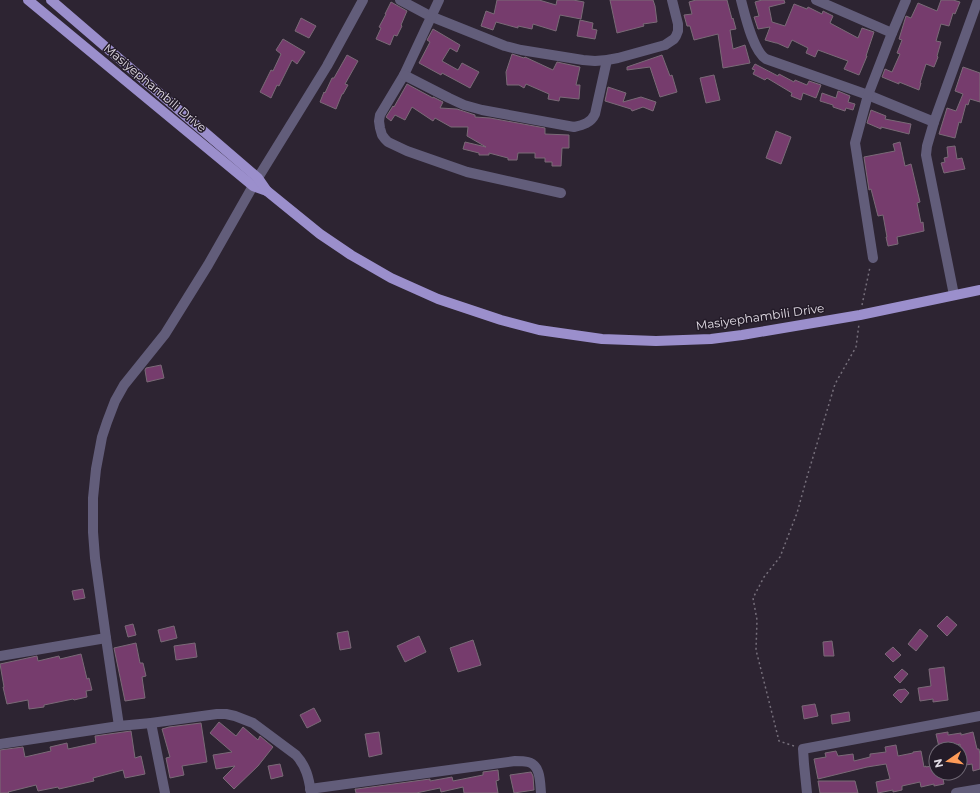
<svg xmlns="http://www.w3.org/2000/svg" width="980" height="793" font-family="Montserrat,sans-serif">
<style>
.building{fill:#763c6d;stroke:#7a6a77}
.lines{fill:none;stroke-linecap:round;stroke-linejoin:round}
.path{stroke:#766f7b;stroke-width:1.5;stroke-dasharray:2 3;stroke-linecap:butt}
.minor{stroke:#625d7a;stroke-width:10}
.major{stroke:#9b8fcc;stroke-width:10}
.labels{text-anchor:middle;stroke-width:3;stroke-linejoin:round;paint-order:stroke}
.street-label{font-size:12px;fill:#e2dce5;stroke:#231b28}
</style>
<rect width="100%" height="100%" fill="#2d2432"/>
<!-- building -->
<g class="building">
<path d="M 497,0 L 539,0 L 556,5 L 557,0 L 573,0 L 584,2 L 581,19 L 560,15 L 556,31 L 533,24 L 532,29 L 518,26 L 518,28 L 496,22 L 493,30 L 481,26 L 486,11 L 494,14 Z"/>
<path d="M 610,0 L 653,0 L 655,6 L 657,22 L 643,24 L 644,26 L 617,33 Z"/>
<path d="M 696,0 L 727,0 L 732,19 L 733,18 L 736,29 L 730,30 L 733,49 L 745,45 L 750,63 L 723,68 L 718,34 L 694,40 L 690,26 L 687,26 L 684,15 L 692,14 L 689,2 Z"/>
<path d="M 762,0 L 784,0 L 785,3 L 769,7 L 772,22 L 785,26 L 794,4 L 807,9 L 808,7 L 822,14 L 823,11 L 833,16 L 830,23 L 858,38 L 862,28 L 874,32 L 866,56 L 867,56 L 859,75 L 844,69 L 848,61 L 818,50 L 815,57 L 806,53 L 808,48 L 792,40 L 788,48 L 777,43 L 776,43 L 765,40 L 770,27 L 758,29 L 754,17 L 759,16 L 755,2 Z"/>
<path d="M 941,0 L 953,0 L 960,2 L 955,14 L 953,13 L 949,26 L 941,24 L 936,41 L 941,42 L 937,56 L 938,57 L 934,67 L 926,64 L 920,83 L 921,83 L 919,90 L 899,82 L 899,84 L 882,77 L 885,69 L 892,72 L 900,54 L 897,53 L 902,40 L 899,39 L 906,16 L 911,18 L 918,3 L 937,11 Z"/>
<path d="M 391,2 L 407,11 L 401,25 L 402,26 L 397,36 L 394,35 L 390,45 L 376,39 L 381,28 L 379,27 L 386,14 L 385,14 Z"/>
<path d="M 301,18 L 316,26 L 309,38 L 295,31 Z"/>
<path d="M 580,20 L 593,23 L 592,29 L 597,30 L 595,39 L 577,36 Z"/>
<path d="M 433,29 L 460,45 L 457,52 L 450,48 L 442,61 L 458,70 L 462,63 L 479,72 L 470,88 L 442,73 L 441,75 L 419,63 L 430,42 L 427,40 Z"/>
<path d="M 283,39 L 305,52 L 297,64 L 292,60 L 279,86 L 277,85 L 271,98 L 260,92 L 271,70 L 273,71 L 281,54 L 276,50 Z"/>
<path d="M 512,54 L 524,58 L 525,57 L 553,70 L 557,62 L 580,67 L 576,85 L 580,85 L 579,99 L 560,97 L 559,101 L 548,99 L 549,94 L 526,84 L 524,88 L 519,85 L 507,85 L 506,72 Z"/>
<path d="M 347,55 L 358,61 L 345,84 L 348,85 L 343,94 L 342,94 L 336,109 L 320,102 L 324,92 L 325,93 L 332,78 L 334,78 Z"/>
<path d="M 662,55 L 670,76 L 672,75 L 677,92 L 660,97 L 650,67 L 627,70 L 627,67 Z"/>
<path d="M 755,64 L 778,76 L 779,74 L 794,82 L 795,80 L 807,85 L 809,81 L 821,85 L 816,98 L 803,93 L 801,100 L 791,96 L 792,93 L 767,78 L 765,80 L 753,74 L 755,70 L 752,69 Z"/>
<path d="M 963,67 L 980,73 L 980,102 L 970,99 L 968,105 L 966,104 L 961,123 L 959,122 L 955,138 L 939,134 L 947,108 L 956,111 L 963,94 L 955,91 Z"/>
<path d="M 714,75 L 720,100 L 706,103 L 700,78 Z"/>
<path d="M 407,84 L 433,98 L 433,97 L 443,102 L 440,108 L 457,109 L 475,115 L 475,117 L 490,118 L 545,128 L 545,134 L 569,135 L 569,148 L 562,148 L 561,166 L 552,166 L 552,162 L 545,162 L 545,158 L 535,158 L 535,153 L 518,153 L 517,160 L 508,160 L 508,158 L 489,153 L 489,155 L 479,155 L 479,153 L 463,149 L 465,142 L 486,147 L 467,136 L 468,127 L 451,127 L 435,118 L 433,121 L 412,107 L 405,120 L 395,115 L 391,121 L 386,117 L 393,106 L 394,107 Z"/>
<path d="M 608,87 L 626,93 L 623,102 L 641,97 L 656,102 L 653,111 L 643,107 L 632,111 L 631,109 L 605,101 Z"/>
<path d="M 838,91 L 850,96 L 848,102 L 855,104 L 853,110 L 846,108 L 845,111 L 833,107 L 833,105 L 820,101 L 822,93 L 836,98 Z"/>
<path d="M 871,110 L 886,116 L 885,119 L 911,124 L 909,134 L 881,127 L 881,129 L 867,123 Z"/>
<path d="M 776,131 L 791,137 L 781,164 L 766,158 Z"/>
<path d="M 900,142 L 905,166 L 911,164 L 920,202 L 917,203 L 921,223 L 923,222 L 924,231 L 897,237 L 898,244 L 888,246 L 886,237 L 887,237 L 883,215 L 878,216 L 871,189 L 869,190 L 864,157 L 895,151 L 893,144 Z"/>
<path d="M 955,146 L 957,159 L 962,158 L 965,169 L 944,173 L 941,163 L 945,162 L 944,158 L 948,157 L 947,147 Z"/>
<path d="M 161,365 L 164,378 L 147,382 L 145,370 L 146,368 Z"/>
<path d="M 83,589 L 85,598 L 74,600 L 72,591 Z"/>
<path d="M 947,616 L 957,625 L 947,636 L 937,626 Z"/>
<path d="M 133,624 L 136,635 L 128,637 L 125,626 Z"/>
<path d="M 174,626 L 177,638 L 161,642 L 158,630 Z"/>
<path d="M 920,629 L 928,636 L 916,651 L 908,644 Z"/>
<path d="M 348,631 L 351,648 L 340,650 L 337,633 Z"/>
<path d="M 419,636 L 426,652 L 405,662 L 397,646 Z"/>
<path d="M 473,640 L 481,665 L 458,672 L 450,648 Z"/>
<path d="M 832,641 L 834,656 L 824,656 L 823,642 Z"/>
<path d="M 136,643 L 140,663 L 143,663 L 146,676 L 142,677 L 145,698 L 125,701 L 114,648 Z"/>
<path d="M 195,643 L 197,657 L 176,660 L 174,646 Z"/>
<path d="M 893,647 L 901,655 L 893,662 L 885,654 Z"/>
<path d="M 81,654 L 87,679 L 89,678 L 92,690 L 86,691 L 87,697 L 74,700 L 73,699 L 44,705 L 44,707 L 29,709 L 28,700 L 7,704 L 3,687 L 4,687 L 0,664 L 37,656 L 38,661 L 59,656 L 60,659 Z"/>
<path d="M 944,667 L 948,700 L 933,702 L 933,699 L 920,701 L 918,688 L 931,686 L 929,669 Z"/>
<path d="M 902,669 L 908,674 L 900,683 L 894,677 Z"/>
<path d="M 905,689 L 909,693 L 901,703 L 893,695 L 898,690 Z"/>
<path d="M 815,704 L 818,716 L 804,719 L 802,706 Z"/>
<path d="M 314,708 L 321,721 L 307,728 L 300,715 Z"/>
<path d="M 849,712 L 850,721 L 832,724 L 831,715 Z"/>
<path d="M 219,722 L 236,736 L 243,727 L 258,740 L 260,736 L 273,747 L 258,766 L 234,789 L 223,778 L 235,766 L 216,769 L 213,755 L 232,752 L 210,733 Z"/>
<path d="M 201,723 L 207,762 L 182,766 L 184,775 L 170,778 L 166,758 L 170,757 L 162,729 L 169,727 Z"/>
<path d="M 131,731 L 135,758 L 141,756 L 145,774 L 125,778 L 123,770 L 93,778 L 94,781 L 59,789 L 58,787 L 38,791 L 36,785 L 8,792 L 9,793 L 0,793 L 0,750 L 23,747 L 25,757 L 51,751 L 50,747 L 67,743 L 68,749 L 96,743 L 95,736 Z"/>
<path d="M 379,732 L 382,754 L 369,757 L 365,734 Z"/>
<path d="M 948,732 L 948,735 L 961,733 L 961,735 L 973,732 L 977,749 L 979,749 L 980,755 L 980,769 L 973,771 L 972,764 L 960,766 L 960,744 L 954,746 L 953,744 L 939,747 L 936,734 Z"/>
<path d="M 896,745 L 898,756 L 913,753 L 913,752 L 921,751 L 924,767 L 926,766 L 926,767 L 936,765 L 936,773 L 942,773 L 944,784 L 934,786 L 934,784 L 921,787 L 920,782 L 902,786 L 902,790 L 893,792 L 893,790 L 878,793 L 876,782 L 890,779 L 886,764 L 867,767 L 818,779 L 814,759 L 826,757 L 825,753 L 836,751 L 838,756 L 853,754 L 854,761 L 870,757 L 870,754 L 886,752 L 885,747 Z"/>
<path d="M 280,764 L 283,776 L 271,779 L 268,766 Z"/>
<path d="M 498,770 L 499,780 L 496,781 L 498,793 L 464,793 L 463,787 L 441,792 L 440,788 L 416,793 L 356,793 L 355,789 L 357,789 L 430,779 L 430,781 L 452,777 L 453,781 L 483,775 L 483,772 Z"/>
<path d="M 531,772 L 533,776 L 534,790 L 514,793 L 510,775 Z"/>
<path d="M 818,781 L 855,781 L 858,793 L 820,793 Z"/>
</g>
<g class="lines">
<!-- path -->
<g class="path">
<path d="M 862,305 L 870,267"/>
<path d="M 794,746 L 779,741 L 756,650 L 757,620 L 753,598 L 764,577 L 780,557 L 797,513 L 807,477 L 835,384 L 856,347 L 859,324"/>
</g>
<!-- minor -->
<g class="minor">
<path d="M 400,0 L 430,16 L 505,46 L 521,50 L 583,60 L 595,61 L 607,60 L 618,58 L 665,45 L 674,39 L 676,36 L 678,31 L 678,24 L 672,0"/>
<path d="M 439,0 L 404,75 L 380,115 L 379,121 L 380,128 L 382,135 L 385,139 L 388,142 L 407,151 L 467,172 L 561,193"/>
<path d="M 741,0 C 745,15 753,51 766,59 L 868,95 L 934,122"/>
<path d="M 816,0 L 892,33"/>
<path d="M 404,75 L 449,98 L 464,105 L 482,110 L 574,127 C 583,125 591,123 595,114 L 607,60"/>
<path d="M 873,258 L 855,143 L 868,95 L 892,33 L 906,0"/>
<path d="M 954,295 L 926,155 L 927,146 L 934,122 L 978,0"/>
<path d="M 0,656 L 106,638"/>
<path d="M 151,723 L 165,793"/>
<path d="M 119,726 L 106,638 L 95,558 L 93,532 L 93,498 L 96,469 L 102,437 L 107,422 L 115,401 L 124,385 L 165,334 L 208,265 L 253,186 L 327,66 L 363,0"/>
<path d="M 0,744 L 119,726 L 151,723 L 217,714 L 226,714 L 235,716 L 253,723 L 296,755 C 306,766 309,778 311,793"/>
<path d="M 310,789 L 515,761 C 519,761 524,761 528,762 C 541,765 540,783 541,793"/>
<path d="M 807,793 L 804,764 L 803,749 L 980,716"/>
<path d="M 956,793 L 980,789"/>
</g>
<!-- major -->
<g class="major">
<path d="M 28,0 L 253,186 L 267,191"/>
<path d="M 51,0 L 258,178 L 267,191 L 320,234 L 351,255 L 391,278 L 438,299 L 501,320 L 539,330 L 602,339 L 656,341 L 711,339 L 742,335 L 860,315 L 980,290"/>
</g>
</g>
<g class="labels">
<!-- street labels -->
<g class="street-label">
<text transform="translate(155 88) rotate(40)" y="4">Masiyephambili Drive</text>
<text transform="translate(760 317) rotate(-8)" y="4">Masiyephambili Drive</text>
</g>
</g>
<!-- north arrow -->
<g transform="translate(948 761) rotate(257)"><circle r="19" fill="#231b28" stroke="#6f6874"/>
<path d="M0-3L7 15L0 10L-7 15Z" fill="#fe9b58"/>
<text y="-6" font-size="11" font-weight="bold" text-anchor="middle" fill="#e2dce5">N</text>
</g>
</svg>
